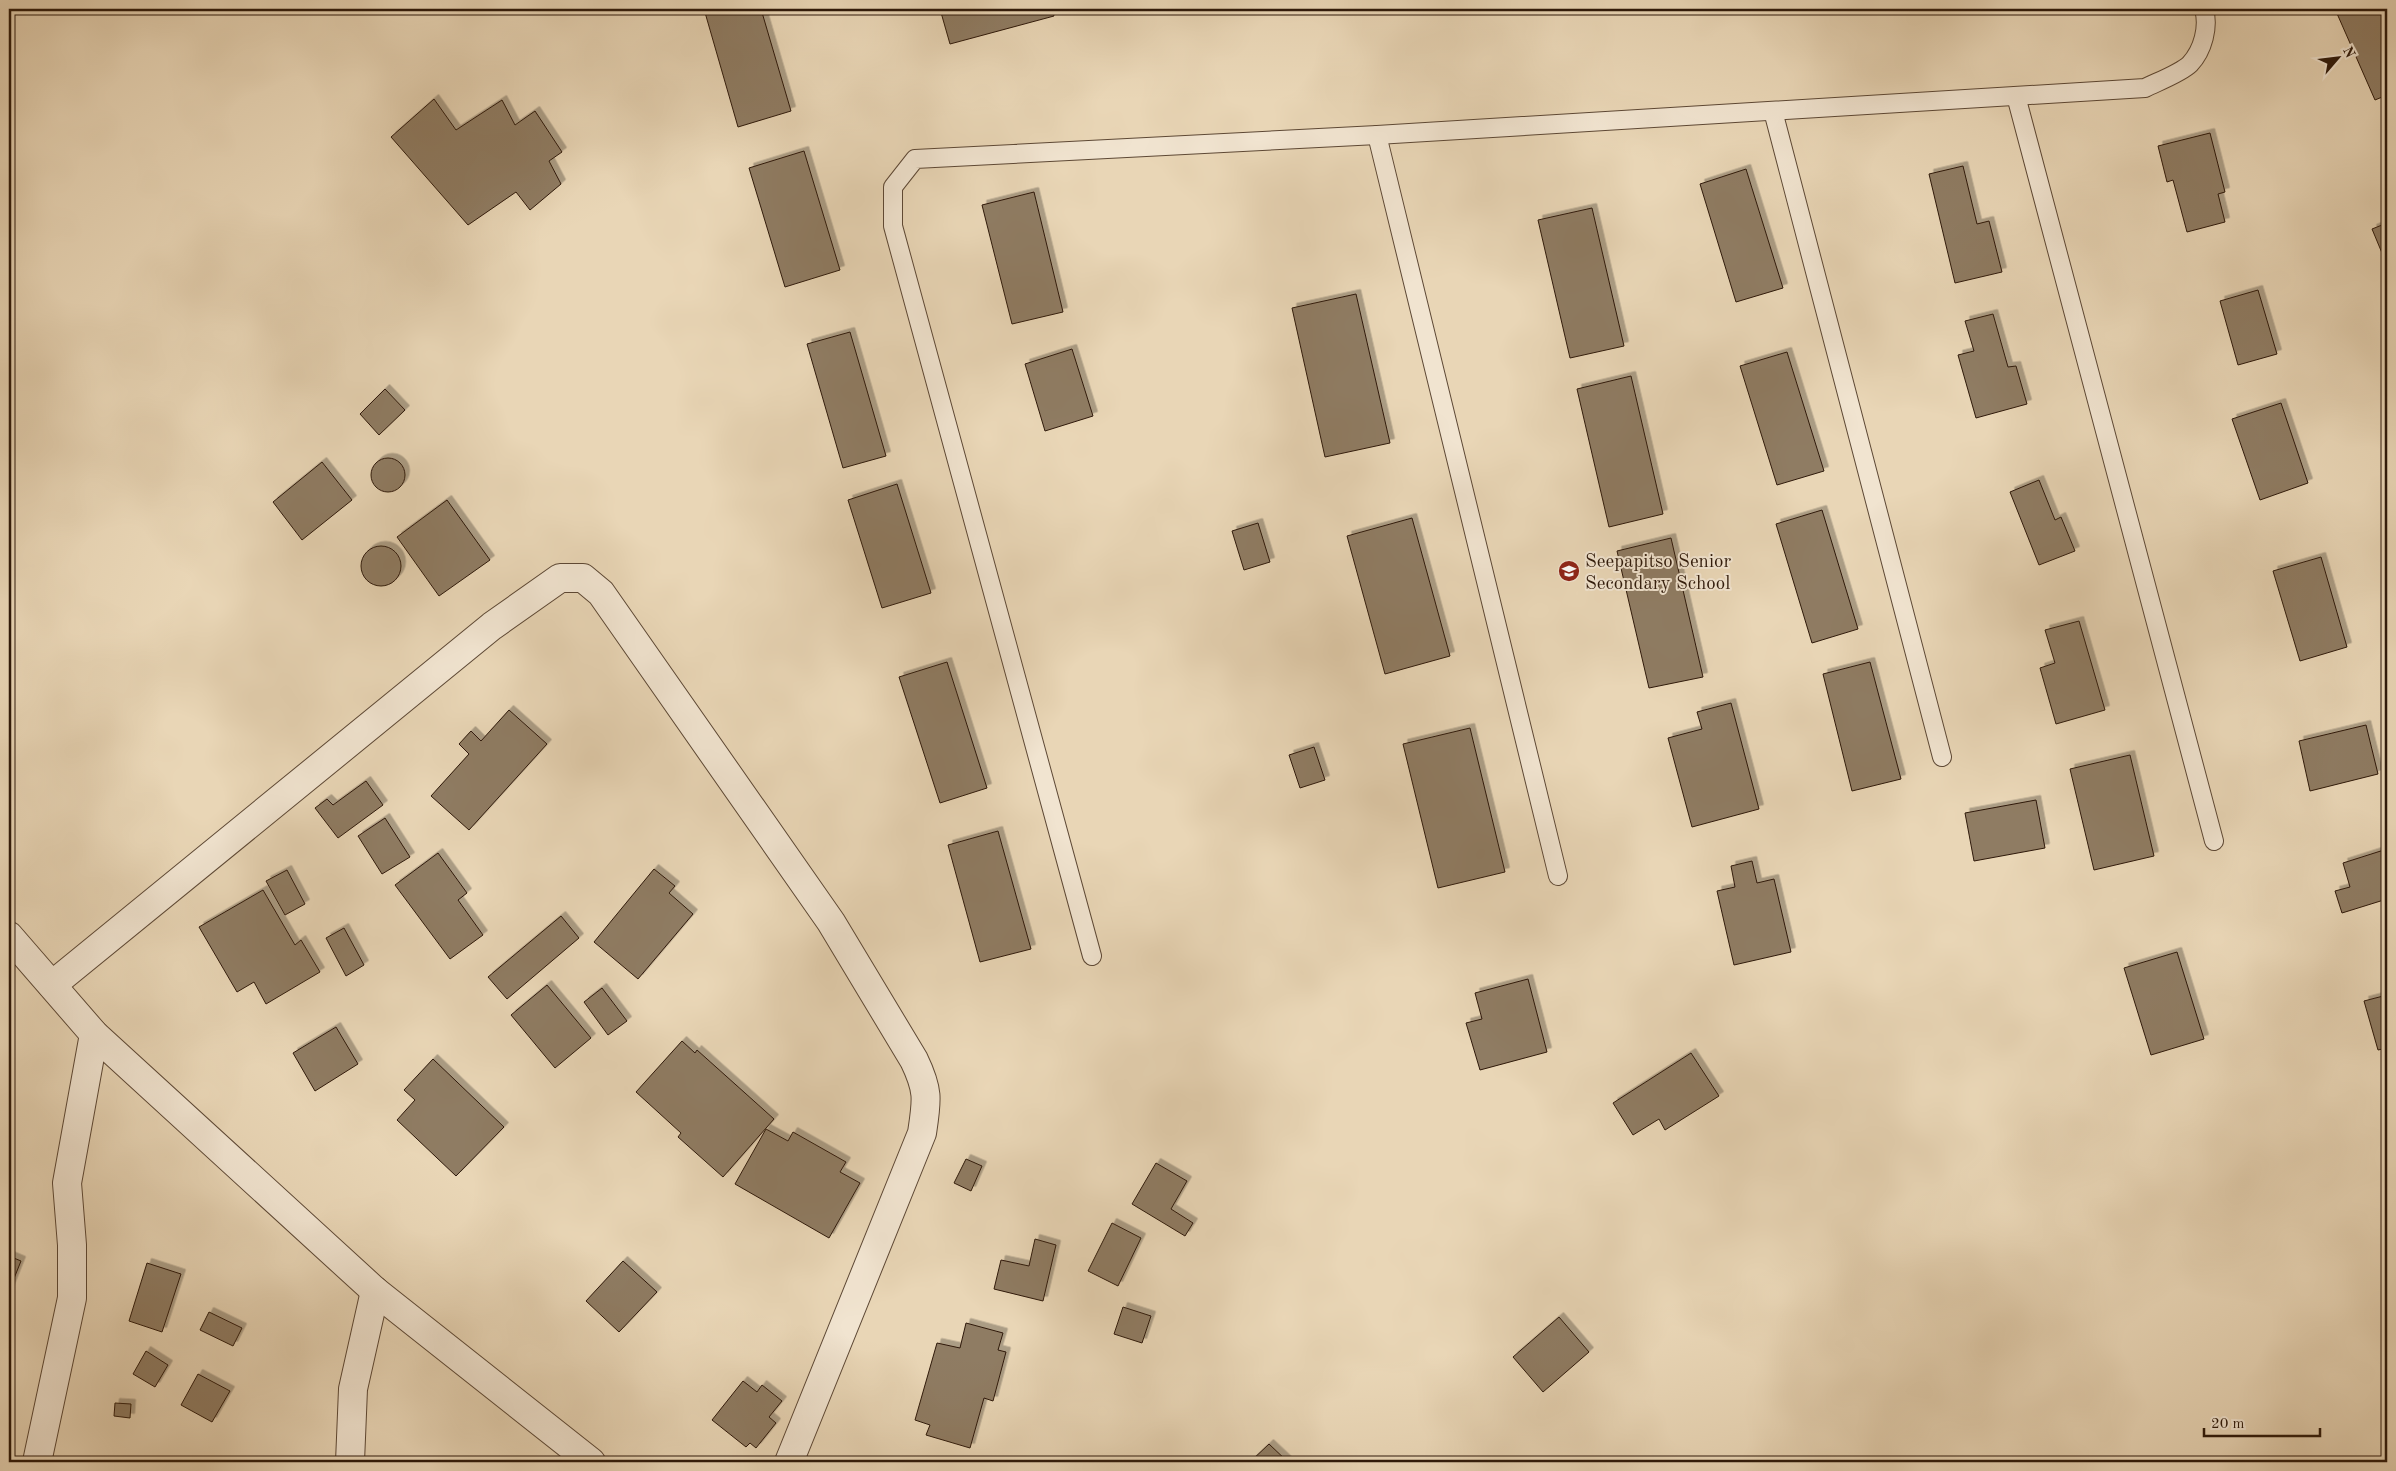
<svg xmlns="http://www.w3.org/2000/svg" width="2396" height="1471" font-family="'Old Standard TT',serif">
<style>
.building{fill:#8f7b63;stroke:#2e190a;filter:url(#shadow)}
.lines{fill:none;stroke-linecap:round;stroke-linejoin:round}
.lane-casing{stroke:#5d4835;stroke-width:20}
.street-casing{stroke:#5d4835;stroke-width:30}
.lane{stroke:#f1e4d0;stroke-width:18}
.street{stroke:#f1e4d0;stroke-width:28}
.labels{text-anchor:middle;stroke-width:4;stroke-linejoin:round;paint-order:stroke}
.poi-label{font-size:19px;fill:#2e190a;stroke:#f1e4d0;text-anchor:start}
</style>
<defs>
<filter id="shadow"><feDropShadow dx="4.5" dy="-4.5" stdDeviation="0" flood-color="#0004"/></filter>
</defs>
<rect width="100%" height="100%" fill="#e9d6b6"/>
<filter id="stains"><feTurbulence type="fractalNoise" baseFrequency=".004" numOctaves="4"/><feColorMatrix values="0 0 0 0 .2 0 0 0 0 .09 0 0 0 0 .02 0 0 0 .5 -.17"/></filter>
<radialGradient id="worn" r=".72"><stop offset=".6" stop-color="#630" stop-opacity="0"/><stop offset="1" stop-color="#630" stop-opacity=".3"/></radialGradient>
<!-- building -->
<g class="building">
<path d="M 704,9 L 761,9 L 791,111 L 738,127 Z"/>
<path d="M 940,9 L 1052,9 L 1054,16 L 950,44 Z"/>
<path d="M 2335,9 L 2387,9 L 2387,95 L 2375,100 Z"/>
<path d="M 434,99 L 456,130 L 502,100 L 515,125 L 535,111 L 562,152 L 549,161 L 561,184 L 530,210 L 516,192 L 468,225 L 391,137 Z"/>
<path d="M 2210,133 L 2225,192 L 2218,194 L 2225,222 L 2187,232 L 2173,180 L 2167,182 L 2158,146 Z"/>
<path d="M 804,151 L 840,270 L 785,287 L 749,168 Z"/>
<path d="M 1963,166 L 1977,224 L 1989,221 L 2002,272 L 1955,283 L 1929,174 Z"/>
<path d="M 1746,169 L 1783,288 L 1736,302 L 1700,184 Z"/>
<path d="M 1034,192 L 1063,312 L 1012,324 L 982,205 Z"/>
<path d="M 1592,208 L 1624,346 L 1570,358 L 1538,220 Z"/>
<path d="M 2387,223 L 2387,265 L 2372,229 Z"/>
<path d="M 2258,290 L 2277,354 L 2238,365 L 2220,301 Z"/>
<path d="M 1356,294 L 1390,443 L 1325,457 L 1292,308 Z"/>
<path d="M 1993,314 L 2008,367 L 2016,366 L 2027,404 L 1976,418 L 1958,355 L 1974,351 L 1965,321 Z"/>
<path d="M 850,332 L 886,456 L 843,468 L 807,344 Z"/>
<path d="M 1072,349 L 1093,416 L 1045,431 L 1025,364 Z"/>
<path d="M 1787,352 L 1824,471 L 1777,485 L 1740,366 Z"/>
<path d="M 1631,376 L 1663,514 L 1609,527 L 1577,389 Z"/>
<path d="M 385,389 L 405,410 L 379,435 L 360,414 Z"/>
<path d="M 2281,403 L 2308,483 L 2260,500 L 2232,419 Z"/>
<circle cx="388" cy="475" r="17"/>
<path d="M 322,462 L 352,500 L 302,540 L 273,502 Z"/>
<path d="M 2039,480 L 2055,520 L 2061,517 L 2075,551 L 2039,565 L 2010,492 Z"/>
<path d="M 897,484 L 931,593 L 882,608 L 848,500 Z"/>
<path d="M 447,500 L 490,560 L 439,596 L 397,537 Z"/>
<path d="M 1822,510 L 1858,629 L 1812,643 L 1776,524 Z"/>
<path d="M 1412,518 L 1450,656 L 1385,674 L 1347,536 Z"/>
<path d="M 1258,523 L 1270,562 L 1244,570 L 1232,531 Z"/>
<path d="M 1671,538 L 1703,677 L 1649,688 L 1617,551 Z"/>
<circle cx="381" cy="566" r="20"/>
<path d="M 2321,557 L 2347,647 L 2300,661 L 2273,571 Z"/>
<path d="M 2079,621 L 2105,710 L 2056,724 L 2040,668 L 2055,663 L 2045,630 Z"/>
<path d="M 947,662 L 987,788 L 940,803 L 899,677 Z"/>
<path d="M 1870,662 L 1901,779 L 1852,791 L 1823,674 Z"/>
<path d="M 1731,703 L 1759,809 L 1692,827 L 1668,738 L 1702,729 L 1697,712 Z"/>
<path d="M 509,710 L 547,744 L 469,830 L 431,796 L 469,754 L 459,744 L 471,731 L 481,741 Z"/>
<path d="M 2366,725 L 2378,774 L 2310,791 L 2299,741 Z"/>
<path d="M 1470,728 L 1505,872 L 1438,888 L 1403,744 Z"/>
<path d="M 1314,747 L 1325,780 L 1300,788 L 1289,755 Z"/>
<path d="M 2130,755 L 2154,856 L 2094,870 L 2070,769 Z"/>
<path d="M 366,781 L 383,805 L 338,838 L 315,808 L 327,799 L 333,805 Z"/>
<path d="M 2036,800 L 2045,848 L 1974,861 L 1965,813 Z"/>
<path d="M 385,818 L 410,857 L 382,874 L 358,836 Z"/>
<path d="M 998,831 L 1031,949 L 980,962 L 948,845 Z"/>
<path d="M 2387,849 L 2387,899 L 2342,913 L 2335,891 L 2350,887 L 2343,863 Z"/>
<path d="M 438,853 L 467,893 L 458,900 L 483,935 L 450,959 L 395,885 Z"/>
<path d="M 1752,861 L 1757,883 L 1774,879 L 1791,952 L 1734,965 L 1717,891 L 1735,887 L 1731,866 Z"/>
<path d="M 654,869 L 675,886 L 669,893 L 693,914 L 638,979 L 594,942 Z"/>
<path d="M 287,870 L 305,904 L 285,915 L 266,881 Z"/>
<path d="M 263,890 L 295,945 L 301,940 L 320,972 L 266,1004 L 254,982 L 237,992 L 199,927 Z"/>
<path d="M 561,916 L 579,938 L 507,999 L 488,977 Z"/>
<path d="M 344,928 L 364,965 L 346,976 L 326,938 Z"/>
<path d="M 2177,952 L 2204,1039 L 2151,1055 L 2124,968 Z"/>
<path d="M 1528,979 L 1547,1052 L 1480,1070 L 1466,1023 L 1482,1019 L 1475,993 Z"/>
<path d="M 547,985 L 591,1038 L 555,1068 L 511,1015 Z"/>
<path d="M 602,988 L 627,1021 L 608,1035 L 584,1002 Z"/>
<path d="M 2387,995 L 2387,1048 L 2378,1050 L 2364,1001 Z"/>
<path d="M 336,1027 L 358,1064 L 315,1091 L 293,1053 Z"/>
<path d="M 682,1041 L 695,1053 L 697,1050 L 774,1119 L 723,1177 L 678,1137 L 681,1133 L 636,1092 Z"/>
<path d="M 1691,1053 L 1719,1096 L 1665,1130 L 1659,1119 L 1633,1135 L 1613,1103 Z"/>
<path d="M 433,1059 L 504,1127 L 456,1176 L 397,1120 L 415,1100 L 404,1090 Z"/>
<path d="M 766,1129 L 788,1141 L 793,1132 L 846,1162 L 840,1172 L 860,1183 L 829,1238 L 735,1184 Z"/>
<path d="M 966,1159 L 982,1166 L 971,1191 L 954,1183 Z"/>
<path d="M 1156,1163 L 1187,1181 L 1171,1209 L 1193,1223 L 1185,1236 L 1132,1204 Z"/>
<path d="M 1112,1223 L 1141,1238 L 1118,1286 L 1088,1271 Z"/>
<path d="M 1035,1239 L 1056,1245 L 1043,1301 L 994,1289 L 1001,1260 L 1029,1266 Z"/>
<path d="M 9,1256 L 21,1261 L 9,1291 Z"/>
<path d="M 623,1261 L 657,1292 L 619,1332 L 586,1301 Z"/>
<path d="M 147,1263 L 181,1274 L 162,1332 L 129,1321 Z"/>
<path d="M 1123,1307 L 1151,1316 L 1142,1343 L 1114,1334 Z"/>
<path d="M 209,1312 L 242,1328 L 233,1346 L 200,1330 Z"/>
<path d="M 1559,1317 L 1589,1352 L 1543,1392 L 1513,1357 Z"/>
<path d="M 966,1323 L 1003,1333 L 998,1350 L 1006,1352 L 993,1401 L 984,1398 L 970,1448 L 926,1435 L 930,1425 L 915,1420 L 937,1343 L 960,1348 Z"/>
<path d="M 146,1351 L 168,1365 L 155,1387 L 133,1374 Z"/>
<path d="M 198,1374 L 230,1391 L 212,1422 L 181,1405 Z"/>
<path d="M 743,1381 L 757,1392 L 762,1385 L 782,1401 L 769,1417 L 776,1423 L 756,1448 L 750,1443 L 746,1447 L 712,1420 Z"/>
<path d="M 115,1403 L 131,1404 L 130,1418 L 114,1416 Z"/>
<path d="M 1269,1444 L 1288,1462 L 1250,1462 Z"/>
</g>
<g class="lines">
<!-- lane casing -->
<g class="lane-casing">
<g id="lane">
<path d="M 2016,96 L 2214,841"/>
<path d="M 1773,111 L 1942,757"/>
<path d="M 1377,135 L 1558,876"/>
<path d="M 1092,956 L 893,226 L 893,187 L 915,159 L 1377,135 L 2145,88 C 2157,82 2181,73 2190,64 C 2203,50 2209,27 2204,9"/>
</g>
</g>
<!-- street casing -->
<g class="street-casing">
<g id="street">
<path d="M 9,936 L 94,1034 L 375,1291 L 591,1462"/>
<path d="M 52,985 L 492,626 L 560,578 L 583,578 L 601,593 L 831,922 L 914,1060 C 929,1091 927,1100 922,1133 L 789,1462"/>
<path d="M 37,1462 L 72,1298 L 72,1245 L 67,1183 L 94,1034"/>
<path d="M 350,1462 L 353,1389 L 375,1291"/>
</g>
</g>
<!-- lane -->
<use href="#lane" class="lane"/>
<!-- street -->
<use href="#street" class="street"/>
</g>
<!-- icons -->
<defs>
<g id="school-disc" transform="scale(1.125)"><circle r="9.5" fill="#8f2418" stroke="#f1e4d0"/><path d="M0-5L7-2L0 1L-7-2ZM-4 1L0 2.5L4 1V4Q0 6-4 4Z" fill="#fff"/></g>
</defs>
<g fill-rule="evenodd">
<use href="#school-disc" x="1569" y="571"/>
</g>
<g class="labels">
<!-- poi labels -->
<g class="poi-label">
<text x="1585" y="567">Seepapitso Senior<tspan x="1585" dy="22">Secondary School</tspan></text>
</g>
</g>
<!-- margin -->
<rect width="2396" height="1471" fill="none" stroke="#e9d6b6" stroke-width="30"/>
<rect x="10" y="10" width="2376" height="1451" fill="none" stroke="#2e190a" stroke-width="2.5"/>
<rect x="15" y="15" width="2366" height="1441" fill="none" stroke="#2e190a"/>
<!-- north arrow -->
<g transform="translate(2338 58) rotate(62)" stroke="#f1e4d0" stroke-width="4" paint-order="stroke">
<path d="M0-4L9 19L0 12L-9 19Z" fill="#2e190a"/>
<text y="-8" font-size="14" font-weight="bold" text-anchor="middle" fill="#2e190a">N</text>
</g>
<!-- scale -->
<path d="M2204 1428v8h116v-8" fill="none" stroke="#2e190a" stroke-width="2.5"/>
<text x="2211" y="1428" font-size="15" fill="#2e190a" stroke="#f1e4d0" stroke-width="4" paint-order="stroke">20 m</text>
<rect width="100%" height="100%" filter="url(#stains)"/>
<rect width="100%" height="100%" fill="url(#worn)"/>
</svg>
